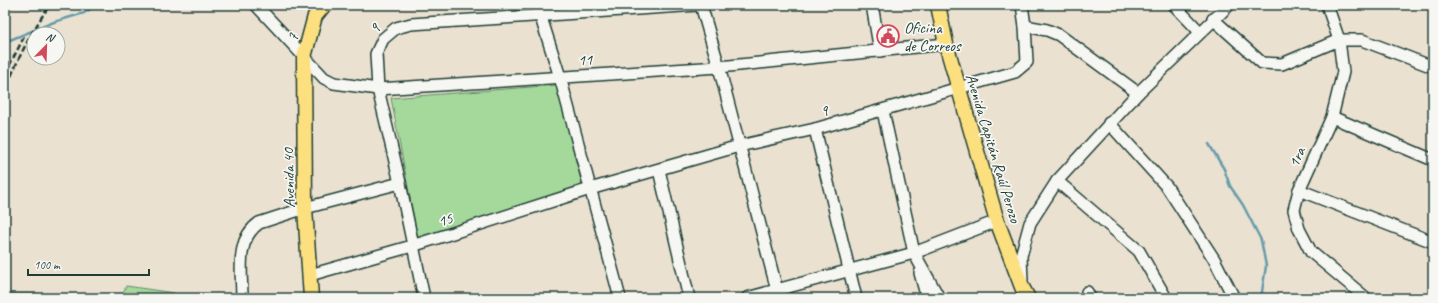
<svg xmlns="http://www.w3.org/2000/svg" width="1438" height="303" font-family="Caveat,sans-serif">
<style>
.built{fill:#e3d3ba}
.green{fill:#a5d99c;stroke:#628b68}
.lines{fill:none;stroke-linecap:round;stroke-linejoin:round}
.stream{stroke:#669caa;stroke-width:2.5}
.minor-casing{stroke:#1f3d34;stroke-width:14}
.major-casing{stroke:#1f3d34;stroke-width:17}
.minor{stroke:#f6f6f2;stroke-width:11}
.major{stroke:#fce080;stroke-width:14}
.rail{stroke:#1f3d34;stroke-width:2.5;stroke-dasharray:6 3;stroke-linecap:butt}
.labels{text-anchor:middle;stroke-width:3.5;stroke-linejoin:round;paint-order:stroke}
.poi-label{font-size:16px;fill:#1f3d34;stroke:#f6f6f2;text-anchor:start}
.street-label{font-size:16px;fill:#1f3d34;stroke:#f6f6f2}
</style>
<rect width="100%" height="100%" fill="#ebe1d1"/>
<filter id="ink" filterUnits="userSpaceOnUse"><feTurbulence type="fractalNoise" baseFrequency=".025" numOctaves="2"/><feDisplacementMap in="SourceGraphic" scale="8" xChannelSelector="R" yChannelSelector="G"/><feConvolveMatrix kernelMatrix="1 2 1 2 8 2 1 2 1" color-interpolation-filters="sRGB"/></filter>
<g filter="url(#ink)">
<!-- built -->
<path class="built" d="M 1433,278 L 1433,298 L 1427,298 L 1426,295 Z"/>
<!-- green -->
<g class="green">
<path d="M 557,85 L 582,185 L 418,240 L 391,98 Z"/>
<path d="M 126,286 L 174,293 L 176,298 L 121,298 Z"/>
<path d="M 6,294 L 39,294 L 42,298 L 7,298 Z"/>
</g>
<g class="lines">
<!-- stream -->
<g class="stream">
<path d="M 5,42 L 54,22 L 84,13 L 97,5"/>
<path d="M 1209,144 L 1224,169 L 1230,186 L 1243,205 L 1261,240 L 1266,266 L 1261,298"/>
</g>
<!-- minor casing -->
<g class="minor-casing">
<g id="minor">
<path d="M 256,5 L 324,78 L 334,83 L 378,89 L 719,67 L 946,44"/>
<path d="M 537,5 L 560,77 L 620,298"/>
<path d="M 701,5 L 719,67 L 779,298"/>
<path d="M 872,5 L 880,51"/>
<path d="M 1174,5 L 1200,32"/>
<path d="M 1327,5 L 1339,40 L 1343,72 L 1332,117 L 1299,190 L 1294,210 L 1299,229 L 1311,252 L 1366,298"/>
<path d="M 1213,19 L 1262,63 L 1282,64 L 1339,40 L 1362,40 L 1433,67"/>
<path d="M 1025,26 L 1047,30 L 1059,35 L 1138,93"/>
<path d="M 883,111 L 914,253 L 939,298"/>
<path d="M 1332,117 L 1433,160"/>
<path d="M 1109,123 L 1167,187 L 1214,259 L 1234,298"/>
<path d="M 815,129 L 856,298"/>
<path d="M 659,170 L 689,298"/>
<path d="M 1057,181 L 1139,251 L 1166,298"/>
<path d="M 1299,190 L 1433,242"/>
<path d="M 920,273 L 927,298"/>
<path d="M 310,275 L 412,246 L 590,189 L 739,146 L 815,129 L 1015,72 L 1027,62 L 1025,26 L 1022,5"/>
<path d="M 1022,281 L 1021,256 L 1030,223 L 1057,181 L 1138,93 L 1229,5"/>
<path d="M 1087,292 L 1090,298"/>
<path d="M 242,298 C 242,272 235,240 259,223 L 305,208 L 400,183"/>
<path d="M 424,298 L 400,183 L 378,89 L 376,54 L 383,39 L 396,28 L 411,24 L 698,5"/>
<path d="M 747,298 L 914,253 L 997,221"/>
</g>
</g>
<!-- major casing -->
<g class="major-casing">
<g id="major">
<path d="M 938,5 L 946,44 L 997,221 L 1022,287 L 1028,298"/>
<path d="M 311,298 L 305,208 L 304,57 L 315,16 L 324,5"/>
</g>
</g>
<!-- minor -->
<use href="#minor" class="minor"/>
<!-- major -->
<use href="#major" class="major"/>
<!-- rail -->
<g class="rail">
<path d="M 5,74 L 24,37"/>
<path d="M 5,93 C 14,65 33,28 50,5"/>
</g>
</g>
</g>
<!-- icons -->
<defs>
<g id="civic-ring" transform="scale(1.15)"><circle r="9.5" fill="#f6f6f2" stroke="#d1495b" stroke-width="1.5"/><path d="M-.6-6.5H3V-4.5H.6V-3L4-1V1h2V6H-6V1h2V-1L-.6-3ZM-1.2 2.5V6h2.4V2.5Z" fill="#d1495b"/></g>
</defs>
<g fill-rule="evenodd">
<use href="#civic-ring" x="888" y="36"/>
</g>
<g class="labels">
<!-- poi labels -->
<g class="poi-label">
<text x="904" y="33">Oficina<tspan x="904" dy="18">de Correos</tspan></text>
</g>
<!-- street labels -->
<g class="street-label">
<text transform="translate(374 28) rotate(-51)" y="6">9</text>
<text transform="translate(292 37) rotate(-76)" y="6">7</text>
<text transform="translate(585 59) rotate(-4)" y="6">11</text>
<text transform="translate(824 110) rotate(-15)" y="6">9</text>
<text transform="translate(994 148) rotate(73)" y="6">Avenida Capitán Raúl Perozo</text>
<text transform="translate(1296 157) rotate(-67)" y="6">1ra</text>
<text transform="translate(288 178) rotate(-91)" y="6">Avenida 40</text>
<text transform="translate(445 219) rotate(-18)" y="6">15</text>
</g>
</g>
<!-- margin -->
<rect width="1438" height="303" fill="none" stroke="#f6f6f2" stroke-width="20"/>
<rect x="10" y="10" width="1418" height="283" fill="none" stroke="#1f3d34" stroke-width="1.5" filter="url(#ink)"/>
<!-- north arrow -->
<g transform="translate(46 46) rotate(23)"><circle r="19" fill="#f6f6f2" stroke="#a0aca6"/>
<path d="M0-3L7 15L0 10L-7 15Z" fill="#d1495b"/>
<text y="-6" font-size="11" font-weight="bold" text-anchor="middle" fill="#1f3d34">N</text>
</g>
<!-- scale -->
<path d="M28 269v6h121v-6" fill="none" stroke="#1f3d34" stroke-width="2"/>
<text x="34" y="269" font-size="12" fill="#1f3d34" stroke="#f6f6f2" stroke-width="3" paint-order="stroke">100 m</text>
</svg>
